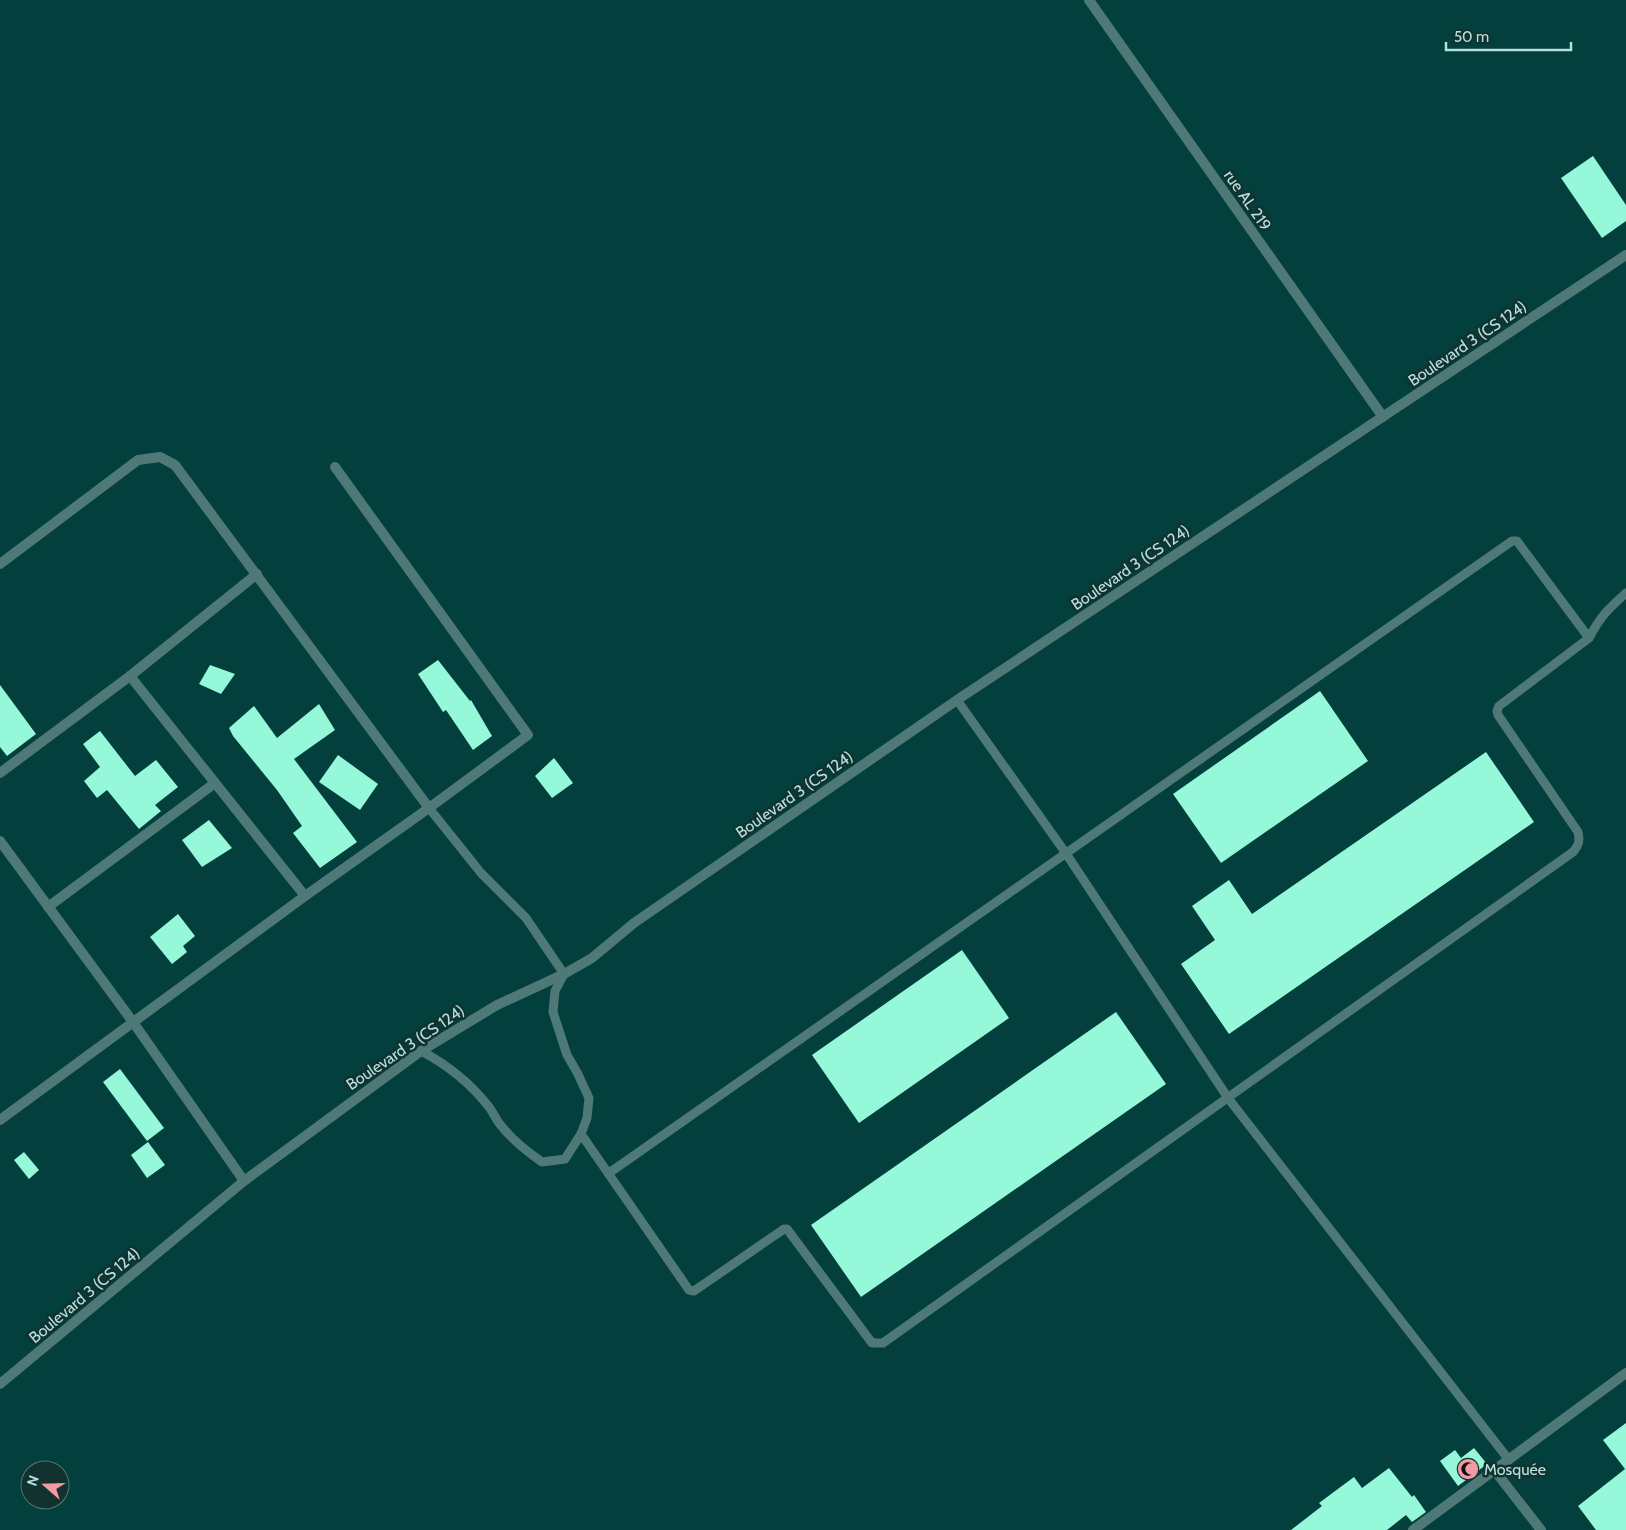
<svg xmlns="http://www.w3.org/2000/svg" width="1626" height="1530" font-family="Cabin,sans-serif">
<style>
.building{fill:#95f8d9}
.lines{fill:none;stroke-linecap:round;stroke-linejoin:round}
.lane{stroke:#4f7977;stroke-width:9}
.street{stroke:#4f7977;stroke-width:10}
.labels{text-anchor:middle;stroke-width:5;stroke-linejoin:round;paint-order:stroke}
.street-label{font-size:16px;fill:#b4e1de;stroke:#123230}
.poi-label{font-size:16px;fill:#b4e1de;stroke:#123230;text-anchor:start}
</style>
<rect width="100%" height="100%" fill="#023f3d"/>
<!-- building -->
<g class="building">
<path d="M 1593,156 L 1626,205 L 1626,221 L 1602,238 L 1561,178 Z"/>
<path d="M 438,660 L 470,701 L 471,700 L 492,736 L 473,750 L 446,710 L 443,712 L 418,674 Z"/>
<path d="M 210,665 L 235,674 L 221,694 L 199,684 Z"/>
<path d="M 0,685 L 36,734 L 7,756 L 0,747 Z"/>
<path d="M 1320,691 L 1368,761 L 1221,863 L 1173,794 Z"/>
<path d="M 319,704 L 335,730 L 294,759 L 357,842 L 320,868 L 293,833 L 302,826 L 277,790 L 233,736 L 229,728 L 254,706 L 277,738 Z"/>
<path d="M 100,731 L 135,776 L 156,760 L 178,787 L 155,805 L 161,811 L 139,829 L 107,790 L 97,798 L 84,781 L 100,767 L 83,744 Z"/>
<path d="M 1486,752 L 1534,822 L 1229,1034 L 1181,964 L 1215,940 L 1192,906 L 1229,880 L 1252,914 Z"/>
<path d="M 338,755 L 378,784 L 360,810 L 319,782 Z"/>
<path d="M 554,758 L 573,783 L 552,798 L 535,776 Z"/>
<path d="M 209,820 L 232,848 L 202,867 L 182,840 Z"/>
<path d="M 178,914 L 195,936 L 183,946 L 187,952 L 172,964 L 150,937 Z"/>
<path d="M 962,950 L 1009,1018 L 859,1123 L 812,1055 Z"/>
<path d="M 1116,1012 L 1166,1084 L 861,1297 L 811,1225 Z"/>
<path d="M 120,1069 L 164,1128 L 147,1141 L 103,1082 Z"/>
<path d="M 148,1142 L 165,1165 L 147,1178 L 131,1155 Z"/>
<path d="M 24,1152 L 39,1170 L 29,1179 L 14,1160 Z"/>
<path d="M 1626,1423 L 1626,1530 L 1596,1530 L 1578,1506 L 1625,1469 L 1603,1440 Z"/>
<path d="M 1474,1448 L 1487,1464 L 1458,1486 L 1440,1461 L 1455,1450 L 1461,1458 Z"/>
<path d="M 1389,1468 L 1412,1497 L 1414,1495 L 1426,1512 L 1412,1522 L 1406,1515 L 1387,1530 L 1291,1530 L 1322,1506 L 1319,1503 L 1354,1477 L 1362,1488 Z"/>
</g>
<g class="lines">
<!-- lane -->
<g class="lane">
<path d="M 957,700 L 1065,852 L 1228,1098 L 1509,1460"/>
<path d="M 421,1051 C 446,1064 471,1084 489,1107 C 493,1112 495,1118 499,1123 C 511,1139 526,1151 542,1162 L 565,1159 L 581,1134 L 587,1118 L 589,1098 L 578,1074 L 567,1055 L 553,1012 L 555,991 L 564,974 L 526,918 L 481,873 L 429,808"/>
<path d="M 581,1134 L 689,1290 L 694,1291 L 784,1229 L 787,1229 L 872,1343 L 883,1343 L 1573,852 C 1579,845 1580,841 1578,832 L 1498,715 L 1497,711 L 1499,706 L 1589,638 C 1600,617 1608,609 1626,593"/>
<path d="M 609,1173 L 1512,541 L 1517,541 L 1589,638"/>
</g>
<!-- street -->
<g class="street">
<path d="M 1089,0 L 1383,417"/>
<path d="M 0,564 L 138,460 L 160,457 L 175,465 L 429,808"/>
<path d="M 130,676 L 305,896"/>
<path d="M 0,773 L 130,676 L 257,574"/>
<path d="M 0,841 L 133,1022 L 244,1181"/>
<path d="M 48,907 L 215,783"/>
<path d="M 0,1120 L 305,896 L 429,808 L 528,735 L 335,467"/>
<path d="M 0,1384 L 244,1181 L 421,1051 L 497,1005 L 564,974 L 592,958 L 634,923 L 957,700 L 1626,255"/>
<path d="M 1495,1471 L 1541,1530"/>
<path d="M 1413,1530 L 1626,1373"/>
</g>
</g>
<!-- icons -->
<defs>
<g id="mosque-disc" transform="scale(1.125)"><circle r="9.5" fill="#f49aa5" stroke="#123230"/><path d="M3.5-4.9A6 6 0 1 0 3.5 4.9A5 5 0 1 1 3.5-4.9Z" fill="#111"/></g>
</defs>
<g fill-rule="evenodd">
<use href="#mosque-disc" x="1468" y="1469"/>
</g>
<g class="labels">
<!-- street labels -->
<g class="street-label">
<text transform="translate(1248 200) rotate(55)" y="6">rue AL 219</text>
<text transform="translate(1467 343) rotate(-34)" y="6">Boulevard 3 (CS 124)</text>
<text transform="translate(1130 567) rotate(-34)" y="6">Boulevard 3 (CS 124)</text>
<text transform="translate(794 794) rotate(-35)" y="6">Boulevard 3 (CS 124)</text>
<text transform="translate(405 1047) rotate(-34)" y="6">Boulevard 3 (CS 124)</text>
<text transform="translate(84 1295) rotate(-40)" y="6">Boulevard 3 (CS 124)</text>
</g>
<!-- poi labels -->
<g class="poi-label">
<text x="1484" y="1475">Mosquée</text>
</g>
</g>
<!-- north arrow -->
<g transform="translate(45 1485) rotate(290)"><circle r="24" fill="#123230" stroke="#537876"/>
<path d="M0-4L9 19L0 12L-9 19Z" fill="#f49aa5"/>
<text y="-8" font-size="14" font-weight="bold" text-anchor="middle" fill="#b4e1de">N</text>
</g>
<!-- scale -->
<path d="M1446 42v8h125v-8" fill="none" stroke="#b4e1de" stroke-width="2.5"/>
<text x="1454" y="42" font-size="15" fill="#b4e1de" stroke="#123230" stroke-width="4" paint-order="stroke">50 m</text>
</svg>
